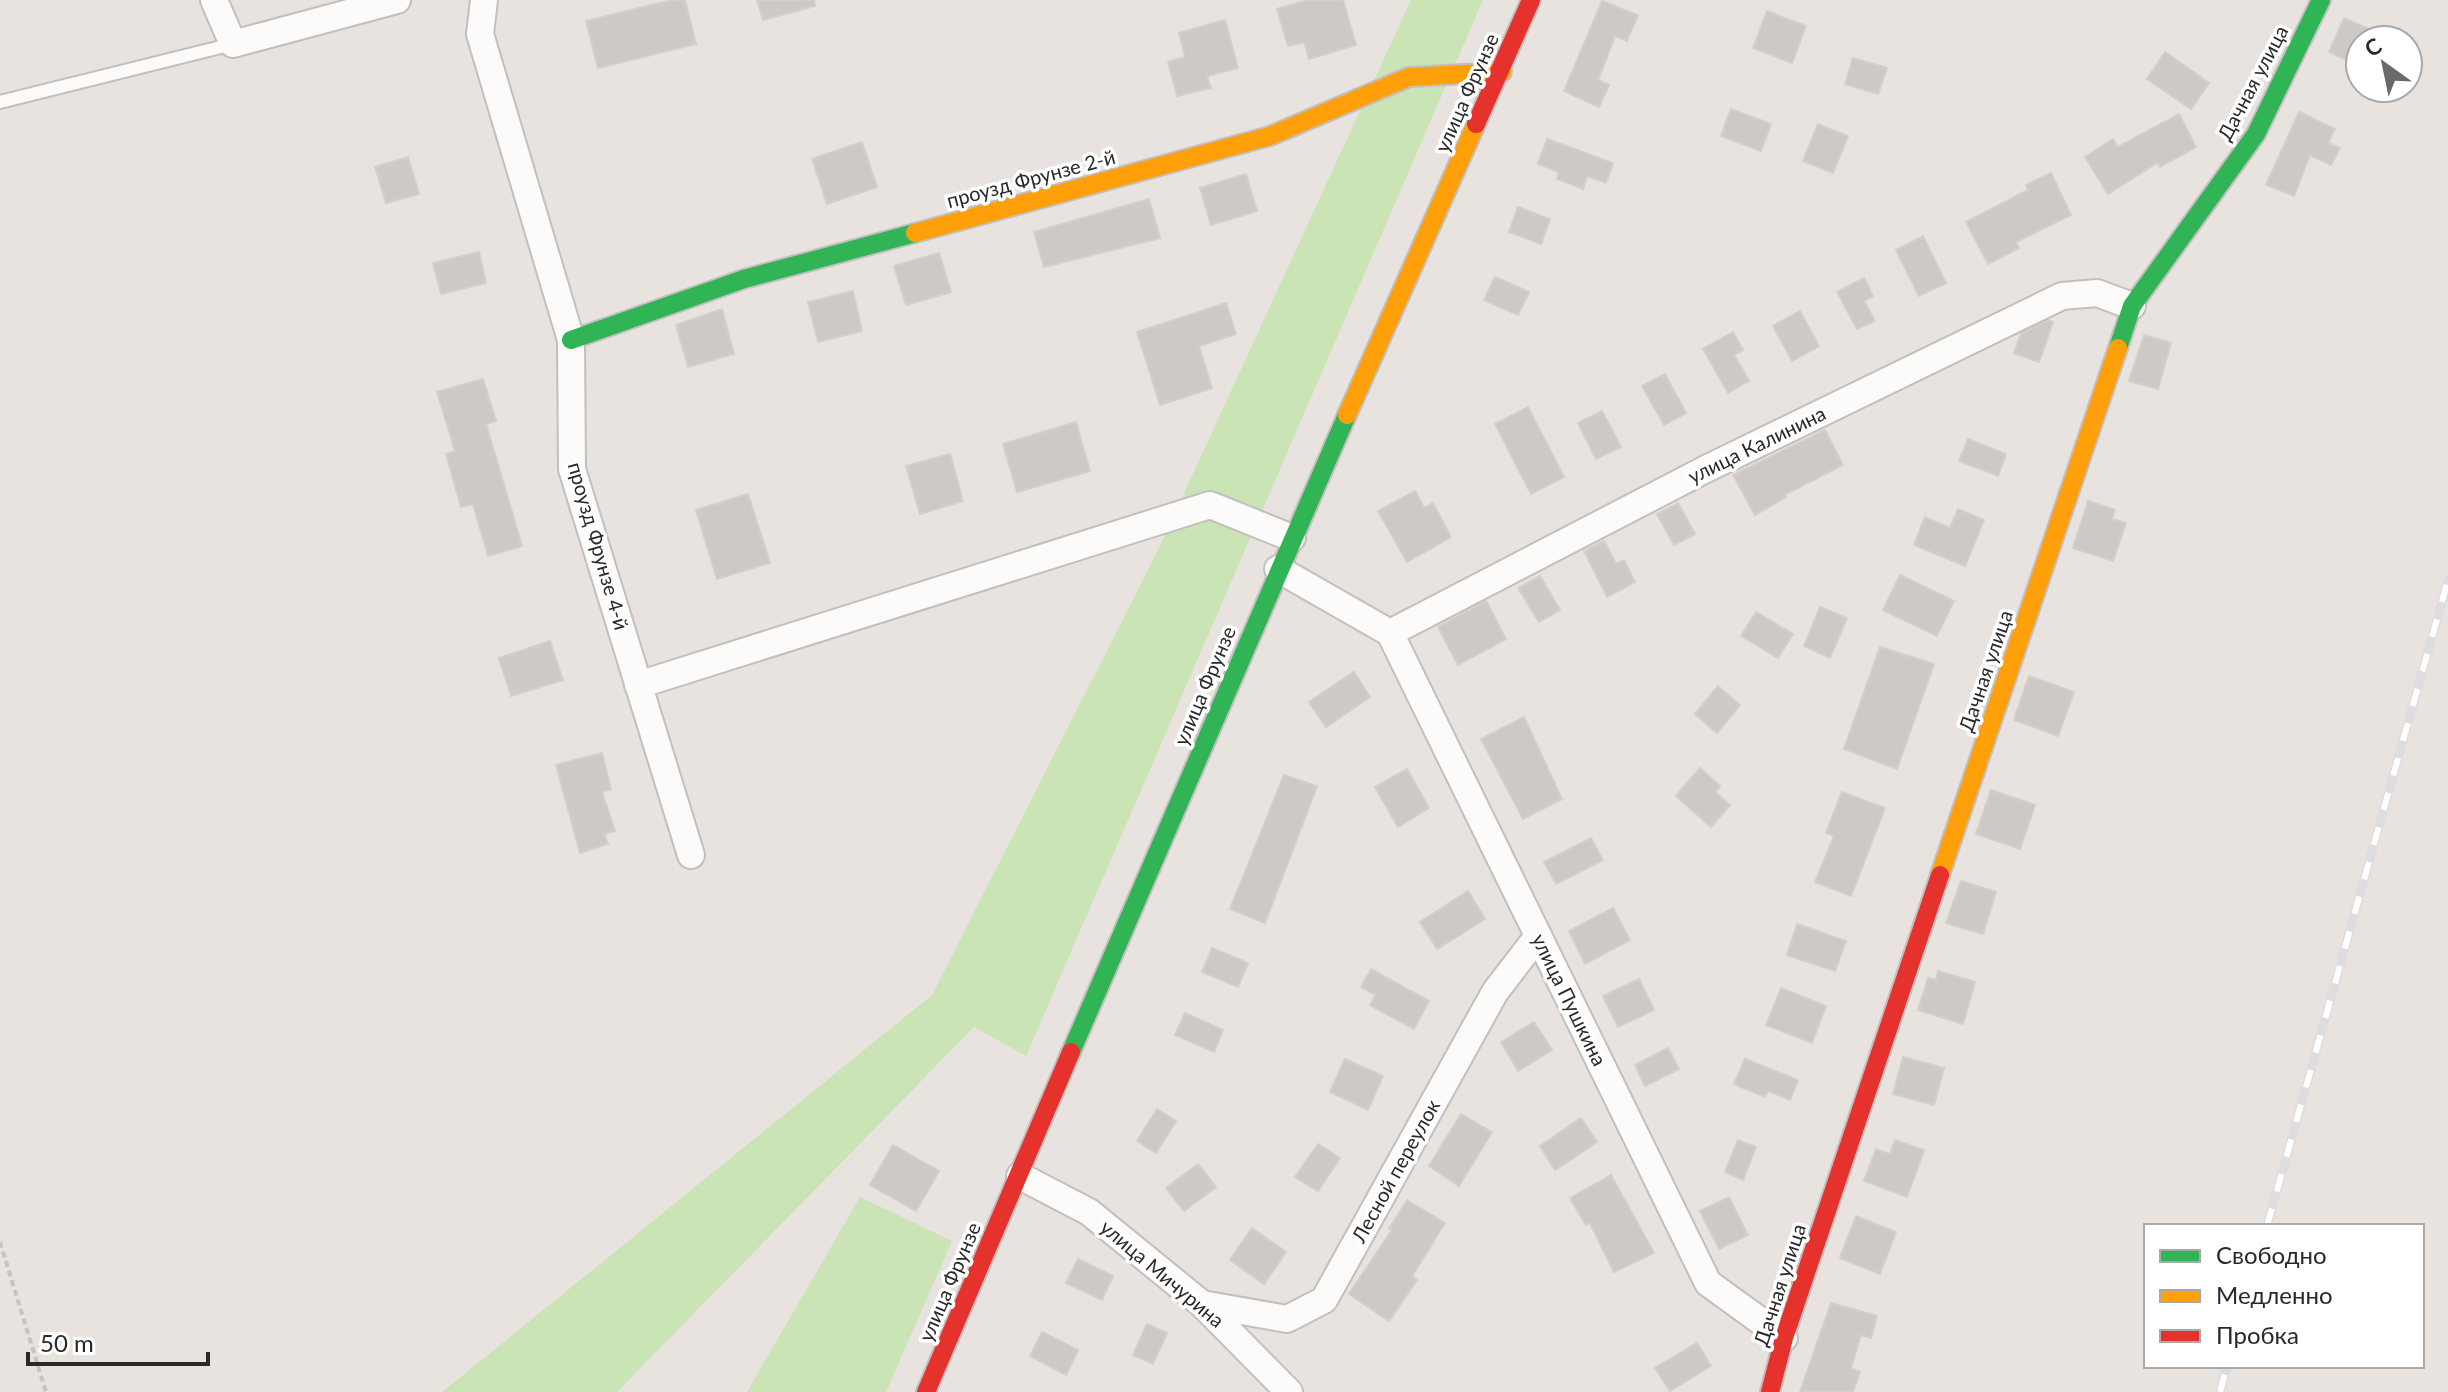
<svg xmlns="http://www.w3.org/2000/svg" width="2448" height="1392" font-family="Lato,sans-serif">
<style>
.green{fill:#cae4b6}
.building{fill:#cdc9c5;stroke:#d3cfca;stroke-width:2}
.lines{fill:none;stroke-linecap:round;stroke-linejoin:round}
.lane-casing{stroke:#c1bfc0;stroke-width:16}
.street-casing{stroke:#c1bfc0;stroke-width:30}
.fast-casing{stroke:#c1bfc0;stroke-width:22}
.slow-casing{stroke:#c1bfc0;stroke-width:22}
.jam-casing{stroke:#c1bfc0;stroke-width:22}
.path{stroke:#c4c4c3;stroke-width:4;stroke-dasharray:6 4;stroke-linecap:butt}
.lane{stroke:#fcfbfa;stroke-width:12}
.street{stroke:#fcfbfa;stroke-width:26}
.fast{stroke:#30b455;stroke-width:18}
.slow{stroke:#ff9f0a;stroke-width:18}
.jam{stroke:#e5322d;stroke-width:18}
.rail-casing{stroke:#dddcde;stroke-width:9}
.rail{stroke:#fff;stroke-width:6;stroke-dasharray:18;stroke-linecap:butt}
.labels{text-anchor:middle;stroke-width:7;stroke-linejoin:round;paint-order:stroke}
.street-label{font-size:20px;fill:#292929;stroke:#fff}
</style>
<rect width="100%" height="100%" fill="#e8e3de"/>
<!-- green -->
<g class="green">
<path d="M 1411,0 L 1483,0 L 1026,1056 L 974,1027 L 617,1392 L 442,1392 L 932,995 L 1155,556 Z"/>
<path d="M 860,1197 L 952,1241 L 886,1392 L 747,1392 Z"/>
</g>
<!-- building -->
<g class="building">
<path d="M 672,0 L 685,0 L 696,44 L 598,68 L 586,21 Z"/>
<path d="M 757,0 L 814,0 L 815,6 L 763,20 Z"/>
<path d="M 1308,0 L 1343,0 L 1356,45 L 1309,59 L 1304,42 L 1288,46 L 1277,9 Z"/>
<path d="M 1602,1 L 1638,15 L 1627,41 L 1615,36 L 1598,80 L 1609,85 L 1599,107 L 1564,91 Z"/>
<path d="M 1767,11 L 1806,26 L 1792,63 L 1753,48 Z"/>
<path d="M 2344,18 L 2393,40 L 2360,40 L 2360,66 L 2329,52 Z"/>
<path d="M 1225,20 L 1238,68 L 1207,76 L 1211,88 L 1177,96 L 1168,62 L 1185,57 L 1179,33 Z"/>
<path d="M 2165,52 L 2209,83 L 2191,109 L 2147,79 Z"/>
<path d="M 1853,58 L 1887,68 L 1878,94 L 1845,84 Z"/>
<path d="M 1731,109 L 1771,124 L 1761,151 L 1721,136 Z"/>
<path d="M 2299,112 L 2335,129 L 2328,143 L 2340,148 L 2331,165 L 2310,155 L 2294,196 L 2266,185 Z"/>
<path d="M 2179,114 L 2196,147 L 2160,167 L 2157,163 L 2108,194 L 2085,157 L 2113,139 L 2118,147 Z"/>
<path d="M 1818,124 L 1848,136 L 1833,173 L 1803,161 Z"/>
<path d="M 1547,139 L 1613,163 L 1606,183 L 1587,176 L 1583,189 L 1557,179 L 1559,172 L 1538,164 Z"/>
<path d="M 862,142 L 877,187 L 827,204 L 812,159 Z"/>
<path d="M 408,157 L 419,194 L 386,203 L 375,167 Z"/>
<path d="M 2051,173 L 2071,215 L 2016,242 L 2019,248 L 1988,264 L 1966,222 L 2028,190 L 2026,185 Z"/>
<path d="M 1246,174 L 1257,211 L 1211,225 L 1200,188 Z"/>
<path d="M 1149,199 L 1160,238 L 1044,267 L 1034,232 Z"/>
<path d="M 1518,207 L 1550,219 L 1541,244 L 1509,232 Z"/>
<path d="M 1923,236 L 1946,283 L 1919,296 L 1896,250 Z"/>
<path d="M 479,252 L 486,283 L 441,294 L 433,263 Z"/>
<path d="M 939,253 L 951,292 L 906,305 L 894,266 Z"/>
<path d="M 1495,277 L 1529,292 L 1518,315 L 1484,300 Z"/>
<path d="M 1864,278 L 1873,296 L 1864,301 L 1875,321 L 1857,329 L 1837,292 Z"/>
<path d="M 853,291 L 862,331 L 818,342 L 808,302 Z"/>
<path d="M 1226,303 L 1236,334 L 1199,346 L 1212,388 L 1160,405 L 1137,332 Z"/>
<path d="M 722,309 L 734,354 L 688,367 L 676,325 Z"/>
<path d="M 1800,311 L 1819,346 L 1792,361 L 1773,326 Z"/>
<path d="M 2048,320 L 2053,322 L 2039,362 L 2014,353 L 2021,334 Z"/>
<path d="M 1733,332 L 1743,350 L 1734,355 L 1749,381 L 1728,393 L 1703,349 Z"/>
<path d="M 2144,335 L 2171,343 L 2158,389 L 2129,381 Z"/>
<path d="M 1665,374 L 1686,413 L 1664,425 L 1642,386 Z"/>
<path d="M 483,379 L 496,421 L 486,424 L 522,546 L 488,556 L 473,504 L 461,507 L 446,454 L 455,451 L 437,392 Z"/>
<path d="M 1528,407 L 1564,477 L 1531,494 L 1495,424 Z"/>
<path d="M 1602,411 L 1621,447 L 1596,459 L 1578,423 Z"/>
<path d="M 1076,422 L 1090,471 L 1017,492 L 1003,444 Z"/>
<path d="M 1825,430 L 1843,465 L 1784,495 L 1786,497 L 1755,515 L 1733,475 Z"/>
<path d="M 1968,439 L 2006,454 L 1998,476 L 1959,461 Z"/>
<path d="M 950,454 L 963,501 L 920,514 L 906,466 Z"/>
<path d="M 1415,491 L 1424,508 L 1433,503 L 1451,537 L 1407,562 L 1378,511 Z"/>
<path d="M 748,494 L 770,563 L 717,579 L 696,510 Z"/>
<path d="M 2088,501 L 2115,510 L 2112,519 L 2126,523 L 2113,561 L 2073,548 Z"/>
<path d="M 1678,503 L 1695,534 L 1674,545 L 1657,514 Z"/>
<path d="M 1958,509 L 1984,520 L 1965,566 L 1914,545 L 1925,517 L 1950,528 Z"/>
<path d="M 1604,541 L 1616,564 L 1624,560 L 1635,582 L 1607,597 L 1584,551 Z"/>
<path d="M 1900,575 L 1954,601 L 1937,636 L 1883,610 Z"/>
<path d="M 1540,576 L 1560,610 L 1539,622 L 1518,588 Z"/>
<path d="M 1486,601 L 1506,639 L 1458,665 L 1438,627 Z"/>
<path d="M 1820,607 L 1847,618 L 1830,658 L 1804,646 Z"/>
<path d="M 1756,612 L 1793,634 L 1778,658 L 1741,636 Z"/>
<path d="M 550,641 L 563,680 L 511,696 L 499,658 Z"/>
<path d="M 1880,647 L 1934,664 L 1897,769 L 1844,749 Z"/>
<path d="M 1354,672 L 1370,697 L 1326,727 L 1309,702 Z"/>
<path d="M 2029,676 L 2074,692 L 2058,736 L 2014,720 Z"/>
<path d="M 1718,686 L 1740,705 L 1717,733 L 1695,714 Z"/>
<path d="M 1524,717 L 1562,799 L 1523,819 L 1481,739 Z"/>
<path d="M 602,753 L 611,789 L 602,792 L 615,831 L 604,834 L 608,844 L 580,853 L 556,765 Z"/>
<path d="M 1700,768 L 1720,786 L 1715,792 L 1730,805 L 1711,827 L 1676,796 Z"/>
<path d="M 1407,769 L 1429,808 L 1398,827 L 1375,787 Z"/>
<path d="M 1284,775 L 1317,786 L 1265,923 L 1230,909 Z"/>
<path d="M 1991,790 L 2035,805 L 2020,849 L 1976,834 Z"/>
<path d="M 1842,792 L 1885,808 L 1851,896 L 1815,882 L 1834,836 L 1826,833 Z"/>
<path d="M 1591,838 L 1603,860 L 1556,884 L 1544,862 Z"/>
<path d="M 1961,881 L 1996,892 L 1983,934 L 1946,923 Z"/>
<path d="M 1468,891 L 1485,919 L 1437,949 L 1420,922 Z"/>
<path d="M 1613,908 L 1630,940 L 1585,964 L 1569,931 Z"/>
<path d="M 1797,924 L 1846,941 L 1835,971 L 1787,955 Z"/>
<path d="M 1212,948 L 1248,963 L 1238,987 L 1202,972 Z"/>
<path d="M 1371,969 L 1429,1001 L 1414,1029 L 1370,1005 L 1376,995 L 1361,987 Z"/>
<path d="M 1938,971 L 1975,982 L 1963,1024 L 1918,1010 L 1928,978 L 1936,980 Z"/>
<path d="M 1639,979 L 1654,1010 L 1618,1027 L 1603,996 Z"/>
<path d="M 1781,988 L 1826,1006 L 1812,1043 L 1766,1025 Z"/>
<path d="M 1185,1013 L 1223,1030 L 1214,1052 L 1175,1035 Z"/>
<path d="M 1534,1022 L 1552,1050 L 1518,1071 L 1501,1042 Z"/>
<path d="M 1668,1048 L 1679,1069 L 1645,1086 L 1635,1065 Z"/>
<path d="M 1903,1057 L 1944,1068 L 1934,1105 L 1893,1094 Z"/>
<path d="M 1345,1059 L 1383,1076 L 1368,1110 L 1330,1092 Z"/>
<path d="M 1745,1059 L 1798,1080 L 1790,1100 L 1768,1091 L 1765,1097 L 1734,1084 Z"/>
<path d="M 1157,1109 L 1176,1121 L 1156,1153 L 1137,1141 Z"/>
<path d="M 1461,1114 L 1492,1132 L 1459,1186 L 1429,1166 Z"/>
<path d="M 1581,1118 L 1597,1142 L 1555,1170 L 1540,1146 Z"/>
<path d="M 1738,1140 L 1756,1147 L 1743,1180 L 1725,1172 Z"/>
<path d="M 1895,1140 L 1924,1150 L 1907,1197 L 1864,1181 L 1876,1149 L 1890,1154 Z"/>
<path d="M 1318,1144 L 1340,1158 L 1318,1191 L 1295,1177 Z"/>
<path d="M 893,1145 L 939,1171 L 916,1211 L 870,1185 Z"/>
<path d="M 1198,1164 L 1216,1187 L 1184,1211 L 1166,1188 Z"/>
<path d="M 1611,1175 L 1654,1253 L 1614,1272 L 1590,1223 L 1586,1225 L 1570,1198 Z"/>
<path d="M 1729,1197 L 1748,1235 L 1719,1249 L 1700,1211 Z"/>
<path d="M 1407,1200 L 1445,1223 L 1412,1276 L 1417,1280 L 1389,1321 L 1349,1294 L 1392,1230 L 1389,1229 Z"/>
<path d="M 1856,1216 L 1896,1232 L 1880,1274 L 1840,1258 Z"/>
<path d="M 1252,1228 L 1286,1252 L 1264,1284 L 1230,1260 Z"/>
<path d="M 1078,1259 L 1113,1276 L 1102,1300 L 1066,1283 Z"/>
<path d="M 1831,1303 L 1877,1316 L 1871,1338 L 1861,1335 L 1851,1368 L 1860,1372 L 1853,1392 L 1800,1392 Z"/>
<path d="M 1147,1324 L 1167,1333 L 1153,1364 L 1133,1355 Z"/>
<path d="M 1042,1332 L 1078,1350 L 1066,1375 L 1030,1356 Z"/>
<path d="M 1697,1343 L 1711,1366 L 1670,1391 L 1655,1368 Z"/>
</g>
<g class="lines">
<!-- lane casing -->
<g class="lane-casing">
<path id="lane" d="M 0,102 L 233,44"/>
</g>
<!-- street casing -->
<g class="street-casing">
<g id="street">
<path d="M 214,0 L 233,44 L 397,0"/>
<path d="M 484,0 L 480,34 L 571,340 L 572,469 L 691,855"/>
<path d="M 1278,569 L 1390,633"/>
<path d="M 1390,633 L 1706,469 L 2062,296 L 2097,293 L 2132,306"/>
<path d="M 1390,633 L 1708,1283 L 1784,1338"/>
<path d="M 638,685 L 1210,505 L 1292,538"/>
<path d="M 1020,1176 L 1089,1212 L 1202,1304 L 1289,1392"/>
<path d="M 1202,1304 L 1287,1319 L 1324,1300 L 1495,992 L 1538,936"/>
</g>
</g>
<!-- fast casing -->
<g class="fast-casing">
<g id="fast">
<path d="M 571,340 L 744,279 L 915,233"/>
<path d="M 2118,348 L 2132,306 L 2256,134 L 2321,0"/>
<path d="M 1071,1052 L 1347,415"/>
</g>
</g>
<!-- slow casing -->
<g class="slow-casing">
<g id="slow">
<path d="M 915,233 L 1270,136 L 1409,77 L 1502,72"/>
<path d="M 1347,415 L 1476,124"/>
<path d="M 1940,875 L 2118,348"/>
</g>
</g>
<!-- jam casing -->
<g class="jam-casing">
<g id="jam">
<path d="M 1476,124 L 1531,0"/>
<path d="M 926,1392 L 1071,1052"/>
<path d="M 1770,1392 L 1784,1338 L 1940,875"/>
</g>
</g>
<!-- path -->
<path class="path" d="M 0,1242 L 46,1392"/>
<!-- lane -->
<use href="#lane" class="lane"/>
<!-- street -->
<use href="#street" class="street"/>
<!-- fast -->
<use href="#fast" class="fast"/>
<!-- slow -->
<use href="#slow" class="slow"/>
<!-- jam -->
<use href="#jam" class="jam"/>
<!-- rail casing -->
<g class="rail-casing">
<g id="rail">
<path d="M 2267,1226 L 2448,580"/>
<path d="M 2220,1392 L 2227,1366"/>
</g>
</g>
<!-- rail -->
<use href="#rail" class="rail"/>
</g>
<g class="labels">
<!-- street labels -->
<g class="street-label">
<text transform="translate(2253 83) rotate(-62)" y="7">Дачная улица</text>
<text transform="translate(1467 93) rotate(-66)" y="7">улица Фрунзе</text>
<text transform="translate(1031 179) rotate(-15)" y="7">проузд Фрунзе 2-й</text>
<text transform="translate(1757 445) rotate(-26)" y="7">улица Калинина</text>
<text transform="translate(598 546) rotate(74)" y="7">проузд Фрунзе 4-й</text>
<text transform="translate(1986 671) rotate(-71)" y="7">Дачная улица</text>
<text transform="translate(1205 686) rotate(-67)" y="7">улица Фрунзе</text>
<text transform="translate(1569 1000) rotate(64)" y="7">улица Пушкина</text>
<text transform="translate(1396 1171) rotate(-61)" y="7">Лесной переулок</text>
<text transform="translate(1162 1274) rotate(40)" y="7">улица Мичурина</text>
<text transform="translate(950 1282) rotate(-67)" y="7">улица Фрунзе</text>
<text transform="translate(1780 1285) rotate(-72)" y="7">Дачная улица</text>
</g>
</g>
<!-- legend -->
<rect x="2144" y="1224" width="280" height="144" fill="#ffffff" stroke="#a9a9a9" stroke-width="2"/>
<rect x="2160" y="1250" width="40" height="12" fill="#30b455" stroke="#a9a9a9" stroke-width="2"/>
<text x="2216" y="1264" font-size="24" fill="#292929">Свободно</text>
<rect x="2160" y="1290" width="40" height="12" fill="#ff9f0a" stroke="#a9a9a9" stroke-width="2"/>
<text x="2216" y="1304" font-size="24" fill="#292929">Медленно</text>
<rect x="2160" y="1330" width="40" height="12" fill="#e5322d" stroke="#a9a9a9" stroke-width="2"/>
<text x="2216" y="1344" font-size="24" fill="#292929">Пробка</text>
<!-- north arrow -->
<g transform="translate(2384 64) rotate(327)"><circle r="38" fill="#ffffff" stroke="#a9a9a9" stroke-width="2"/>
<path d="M0-6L14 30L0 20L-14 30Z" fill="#6c6a68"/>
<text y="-12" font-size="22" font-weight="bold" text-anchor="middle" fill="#292929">С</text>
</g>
<!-- scale -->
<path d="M28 1352v12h180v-12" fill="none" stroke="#292929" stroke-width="4"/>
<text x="40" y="1352" font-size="24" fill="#292929" stroke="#ffffff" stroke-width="6" paint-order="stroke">50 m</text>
</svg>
